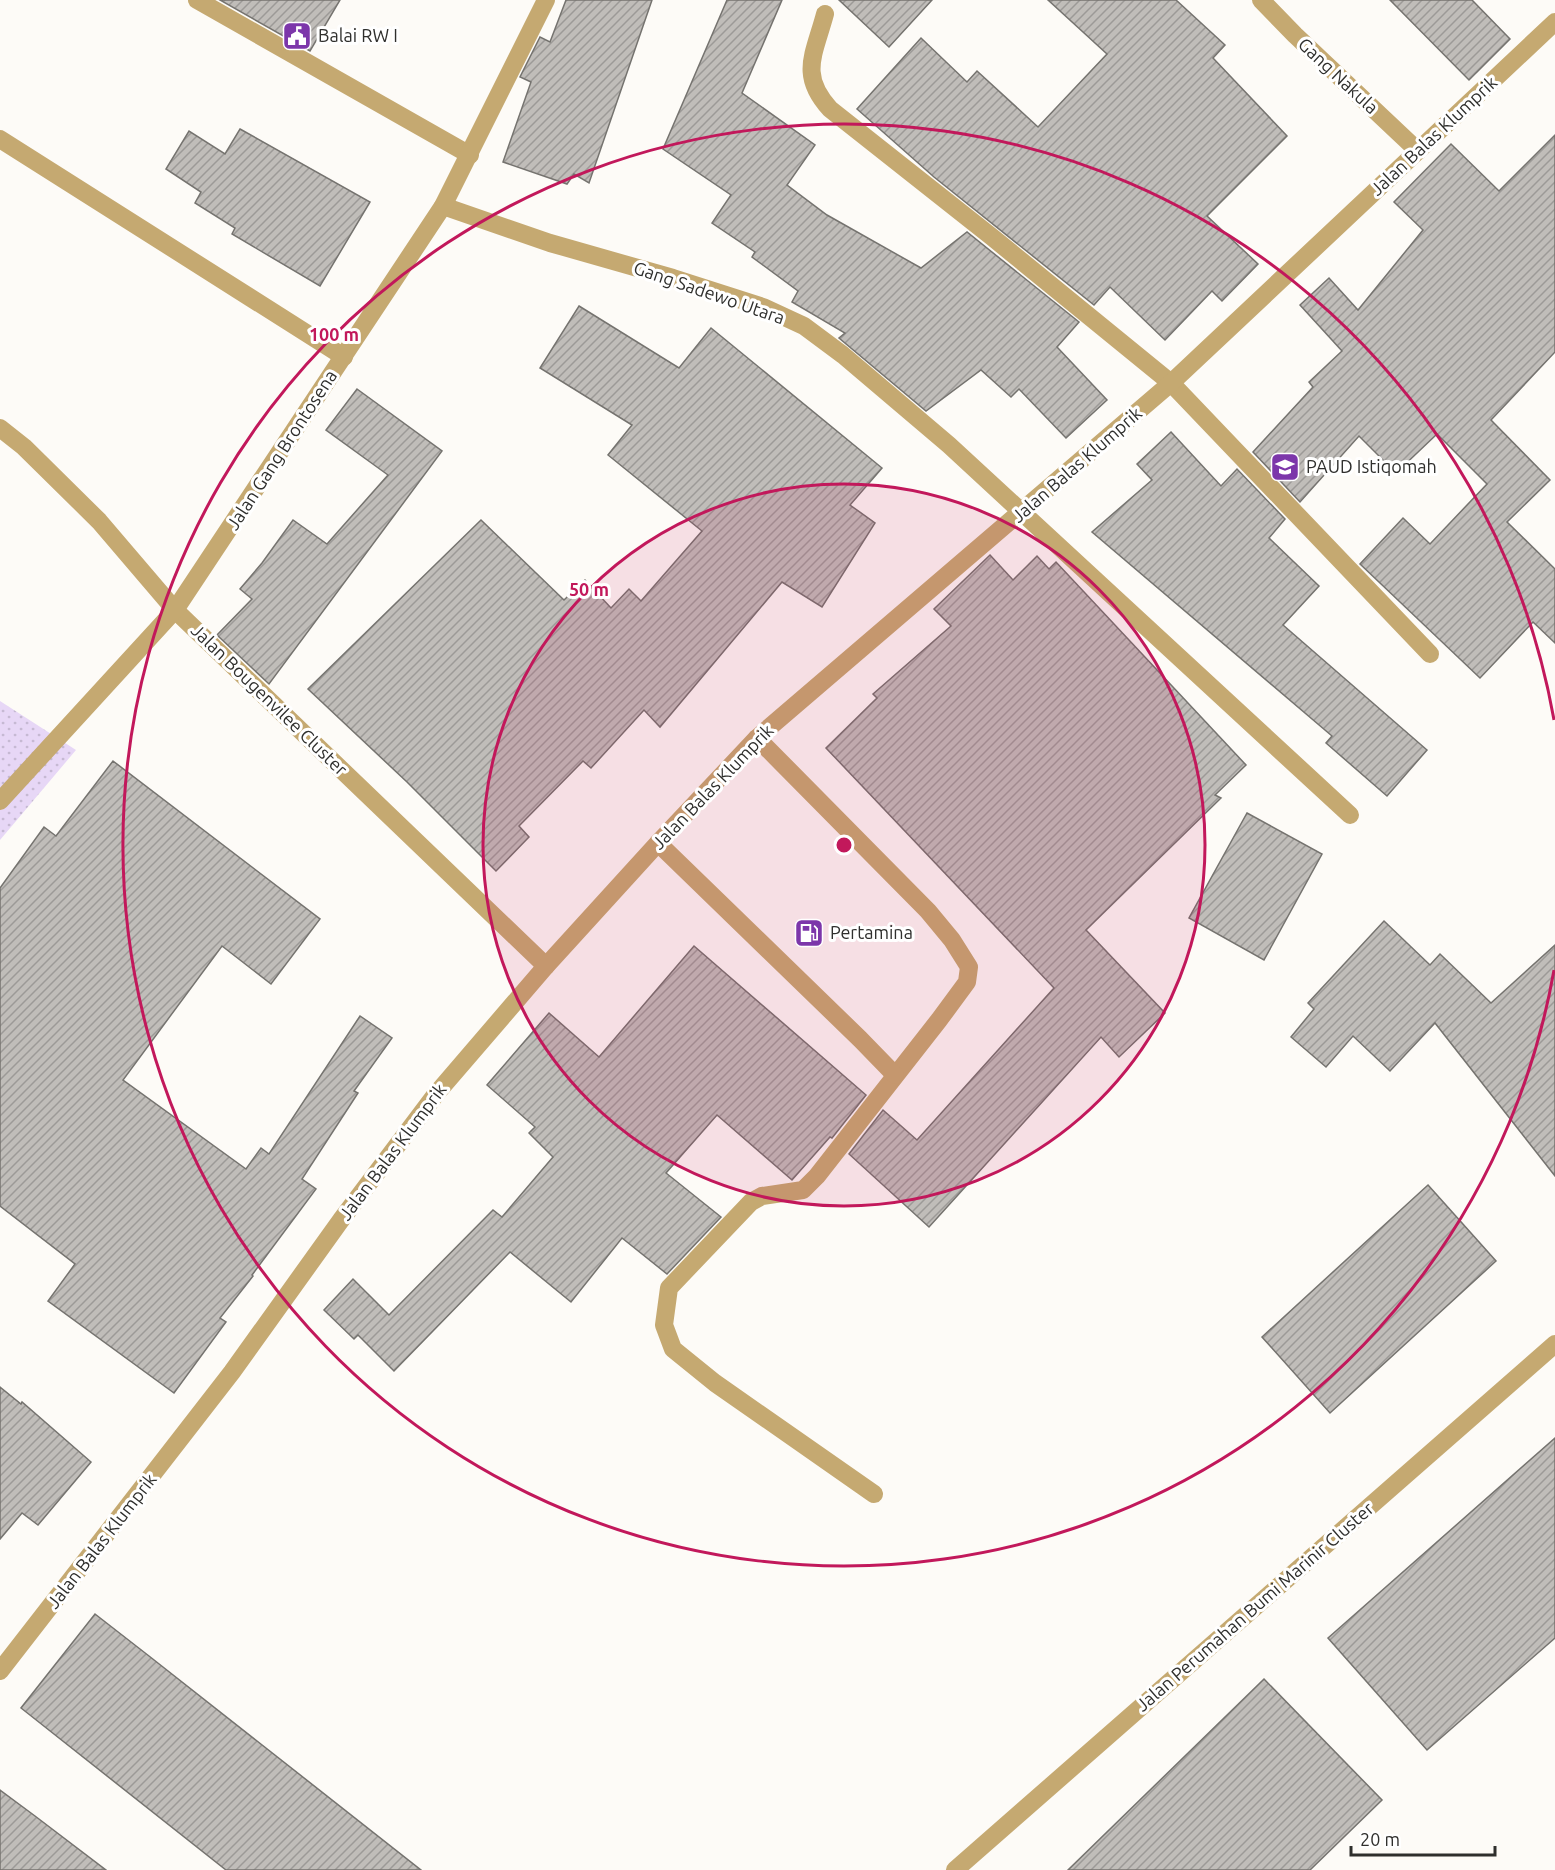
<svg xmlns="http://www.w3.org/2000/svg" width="1555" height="1870" font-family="Ubuntu,sans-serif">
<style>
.green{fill:url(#green-dots)}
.building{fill:url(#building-hatch);stroke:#75736f;stroke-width:1.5}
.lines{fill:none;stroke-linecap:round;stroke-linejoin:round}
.minor{stroke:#c5a971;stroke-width:18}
.ring{fill:none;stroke:#c2185b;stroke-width:3}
.labels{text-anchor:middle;stroke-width:6;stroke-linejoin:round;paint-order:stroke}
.poi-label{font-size:18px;fill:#2f2f2d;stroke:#fff;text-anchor:start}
.street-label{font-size:18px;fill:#2f2f2d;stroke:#fff}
.centre{fill:#c2185b;stroke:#fff;stroke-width:3}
.ring-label{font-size:18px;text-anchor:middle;font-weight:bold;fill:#c2185b;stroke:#fff;stroke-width:6;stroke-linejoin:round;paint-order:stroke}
</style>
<defs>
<pattern id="green-dots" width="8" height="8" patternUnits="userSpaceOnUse" patternTransform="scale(1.5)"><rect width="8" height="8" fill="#e7d7f6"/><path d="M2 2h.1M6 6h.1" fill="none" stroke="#c6b9d3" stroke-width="1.8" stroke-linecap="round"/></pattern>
<pattern id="building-hatch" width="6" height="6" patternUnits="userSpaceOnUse" patternTransform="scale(1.5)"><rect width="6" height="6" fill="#c0bdb9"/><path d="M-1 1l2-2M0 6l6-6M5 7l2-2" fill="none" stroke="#9c9a97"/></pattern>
</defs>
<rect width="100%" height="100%" fill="#fdfbf7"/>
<!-- green -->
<path class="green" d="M 0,701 L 76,750 L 0,840 Z"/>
<!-- building -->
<g class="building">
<path d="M 220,0 L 340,0 L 310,51 Z"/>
<path d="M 566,0 L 652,0 L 589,183 L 574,174 L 567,184 L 503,162 L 531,82 L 520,77 L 540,37 L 550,42 Z"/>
<path d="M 727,0 L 782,0 L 742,93 L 815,145 L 787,185 L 827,215 L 921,268 L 967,232 L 1079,322 L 1057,347 L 1107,400 L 1066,438 L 1019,389 L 1011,397 L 981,370 L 926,411 L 839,338 L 845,333 L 792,302 L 798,291 L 752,257 L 755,252 L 712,223 L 731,195 L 663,149 Z"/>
<path d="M 839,0 L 932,0 L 889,47 Z"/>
<path d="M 1048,0 L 1176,0 L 1225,45 L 1213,58 L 1287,136 L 1207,216 L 1258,264 L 1222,301 L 1212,291 L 1165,340 L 1110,287 L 1094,305 L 934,177 L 857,109 L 921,38 L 967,82 L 977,71 L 1038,127 L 1107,54 Z"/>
<path d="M 1390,0 L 1472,0 L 1510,39 L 1469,80 Z"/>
<path d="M 240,129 L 370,202 L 320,286 L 232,234 L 235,228 L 195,203 L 201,192 L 166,169 L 189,131 L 225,154 Z"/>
<path d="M 1555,135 L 1555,352 L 1491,420 L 1550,480 L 1507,522 L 1555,569 L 1555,643 L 1533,622 L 1480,678 L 1360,564 L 1403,518 L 1430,544 L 1487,484 L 1437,434 L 1396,473 L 1359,436 L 1300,502 L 1253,452 L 1313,387 L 1309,382 L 1342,351 L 1300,305 L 1329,278 L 1358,310 L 1423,230 L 1394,202 L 1451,144 L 1499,191 Z"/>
<path d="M 579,306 L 679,368 L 711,328 L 882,468 L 850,505 L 875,523 L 822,607 L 782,582 L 660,727 L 644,710 L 591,768 L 583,761 L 519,826 L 529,837 L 496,871 L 407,782 L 308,689 L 481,520 L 564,600 L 585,580 L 611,608 L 629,589 L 641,601 L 702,531 L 608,455 L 632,425 L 540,368 Z"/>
<path d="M 357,389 L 442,451 L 269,684 L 217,635 L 252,599 L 240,589 L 262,563 L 293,520 L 327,544 L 388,475 L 326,430 Z"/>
<path d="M 1171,432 L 1221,486 L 1237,469 L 1285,519 L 1269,538 L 1319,586 L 1283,625 L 1427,750 L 1387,796 L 1326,743 L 1332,736 L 1092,532 L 1152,480 L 1137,464 Z"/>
<path d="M 990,555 L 1013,580 L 1037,556 L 1049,569 L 1056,562 L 1246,765 L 1215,795 L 1221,798 L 1086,930 L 1165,1013 L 1119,1057 L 1101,1037 L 929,1227 L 849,1154 L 883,1110 L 917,1140 L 1054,988 L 826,748 L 877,698 L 873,694 L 951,626 L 934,609 Z"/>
<path d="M 113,761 L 320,919 L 271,984 L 222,946 L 123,1080 L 246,1169 L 261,1148 L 269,1154 L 360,1016 L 392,1038 L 354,1091 L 358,1093 L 302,1179 L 316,1189 L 252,1275 L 253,1276 L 220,1318 L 226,1322 L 174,1393 L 48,1301 L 75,1264 L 0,1206 L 0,888 L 44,827 L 56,836 Z"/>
<path d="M 1247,813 L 1322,854 L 1264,960 L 1189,918 Z"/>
<path d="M 1384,921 L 1430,965 L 1440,954 L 1491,1003 L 1555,945 L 1555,1176 L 1435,1023 L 1390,1071 L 1353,1036 L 1326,1067 L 1291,1037 L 1314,1009 L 1308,1003 Z"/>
<path d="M 694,946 L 866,1095 L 832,1138 L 830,1137 L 792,1180 L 717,1115 L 666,1173 L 721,1217 L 667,1274 L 622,1238 L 571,1302 L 510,1252 L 394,1371 L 358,1335 L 354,1339 L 324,1310 L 353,1279 L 389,1315 L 493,1210 L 502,1217 L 553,1157 L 529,1133 L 535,1127 L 487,1085 L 549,1013 L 599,1057 Z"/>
<path d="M 1428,1185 L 1496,1261 L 1330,1413 L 1262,1337 Z"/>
<path d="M 0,1387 L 21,1404 L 22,1402 L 91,1462 L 38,1525 L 22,1513 L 0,1539 Z"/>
<path d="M 1555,1438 L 1555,1638 L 1427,1750 L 1328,1638 Z"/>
<path d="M 95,1614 L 149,1656 L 421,1870 L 226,1870 L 21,1708 Z"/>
<path d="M 1264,1679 L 1382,1800 L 1310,1870 L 1068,1870 Z"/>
<path d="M 0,1790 L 35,1816 L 106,1870 L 0,1870 Z"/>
</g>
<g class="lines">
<!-- minor -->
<g class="minor">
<path d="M 197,0 L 470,155"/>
<path d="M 1261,0 L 1295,35 L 1418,151"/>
<path d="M 825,14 C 814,55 799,75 830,109 L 992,237 L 1171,383 L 1430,654"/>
<path d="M 0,139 L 344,357"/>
<path d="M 443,206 L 550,243 L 673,278 L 763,307 L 804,326 L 843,355 L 949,445 L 1350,815"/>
<path d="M 0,428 L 24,447 L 99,521 L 175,610 L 546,966"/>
<path d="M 757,738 L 928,911 L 952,940 L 969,967 L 967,982 L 939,1020 L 817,1176 L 803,1190 L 762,1196 L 751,1202 L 669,1288 L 664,1325 L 673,1349 L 715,1383 L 874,1494"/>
<path d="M 0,801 L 175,610 L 443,206 L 546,0"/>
<path d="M 658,843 L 860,1039 L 895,1075"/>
<path d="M 0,1671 L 232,1372 L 341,1220 L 436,1094 L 546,966 L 658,843 L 757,738 L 1171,383 L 1555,22"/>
<path d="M 955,1870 L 1555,1344"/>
</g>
</g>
<!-- distance rings -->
<circle cx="844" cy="845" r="361" fill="#c2185b" fill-opacity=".12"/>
<g class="ring">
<circle cx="844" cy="845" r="361"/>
<path d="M1554 970A721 721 0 1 1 1554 720"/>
</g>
<!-- icons -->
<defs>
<g id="civic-square" transform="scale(1.5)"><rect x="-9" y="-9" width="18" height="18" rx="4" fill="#7c36aa" stroke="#fff"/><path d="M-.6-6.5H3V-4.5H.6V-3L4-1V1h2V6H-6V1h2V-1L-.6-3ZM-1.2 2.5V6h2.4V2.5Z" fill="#fff"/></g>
<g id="school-square" transform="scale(1.5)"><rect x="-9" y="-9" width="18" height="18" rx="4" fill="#7c36aa" stroke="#fff"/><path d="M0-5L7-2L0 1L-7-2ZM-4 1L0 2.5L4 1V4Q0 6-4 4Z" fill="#fff"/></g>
<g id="fuel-square" transform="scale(1.5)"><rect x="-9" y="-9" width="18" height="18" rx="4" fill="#7c36aa" stroke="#fff"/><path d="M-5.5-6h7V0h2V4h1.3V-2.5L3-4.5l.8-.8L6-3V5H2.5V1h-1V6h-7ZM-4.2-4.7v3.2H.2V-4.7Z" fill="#fff"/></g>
</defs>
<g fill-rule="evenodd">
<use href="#civic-square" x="297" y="36"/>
<use href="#school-square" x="1285" y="467"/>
<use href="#fuel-square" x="809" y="933"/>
</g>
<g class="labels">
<!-- poi labels -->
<g class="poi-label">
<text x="318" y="42">Balai RW I</text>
<text x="1306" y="473">PAUD Istiqomah</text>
<text x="830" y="939">Pertamina</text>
</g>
<!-- street labels -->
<g class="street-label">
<text transform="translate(1338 76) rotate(43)" y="6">Gang Nakula</text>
<text transform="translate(1434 136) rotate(-43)" y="6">Jalan Balas Klumprik</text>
<text transform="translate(709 293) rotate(19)" y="6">Gang Sadewo Utara</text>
<text transform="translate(282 450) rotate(-57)" y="6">Jalan Gang Brontosena</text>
<text transform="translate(1077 465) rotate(-41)" y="6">Jalan Balas Klumprik</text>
<text transform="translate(269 700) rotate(44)" y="6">Jalan Bougenvilee Cluster</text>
<text transform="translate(713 787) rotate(-46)" y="6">Jalan Balas Klumprik</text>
<text transform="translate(393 1152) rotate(-53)" y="6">Jalan Balas Klumprik</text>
<text transform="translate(102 1541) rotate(-52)" y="6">Jalan Balas Klumprik</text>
<text transform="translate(1255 1607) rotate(-41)" y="6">Jalan Perumahan Bumi Marinir Cluster</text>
</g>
</g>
<circle cx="844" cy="845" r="9" class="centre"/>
<g class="ring-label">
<text x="334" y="341">100 m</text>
<text x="589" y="596">50 m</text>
</g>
<!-- scale -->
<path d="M1351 1846v9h144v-9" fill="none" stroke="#2f2f2d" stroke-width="3"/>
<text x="1360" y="1846" font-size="18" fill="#2f2f2d" stroke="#ffffff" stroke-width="4.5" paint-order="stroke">20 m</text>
</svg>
